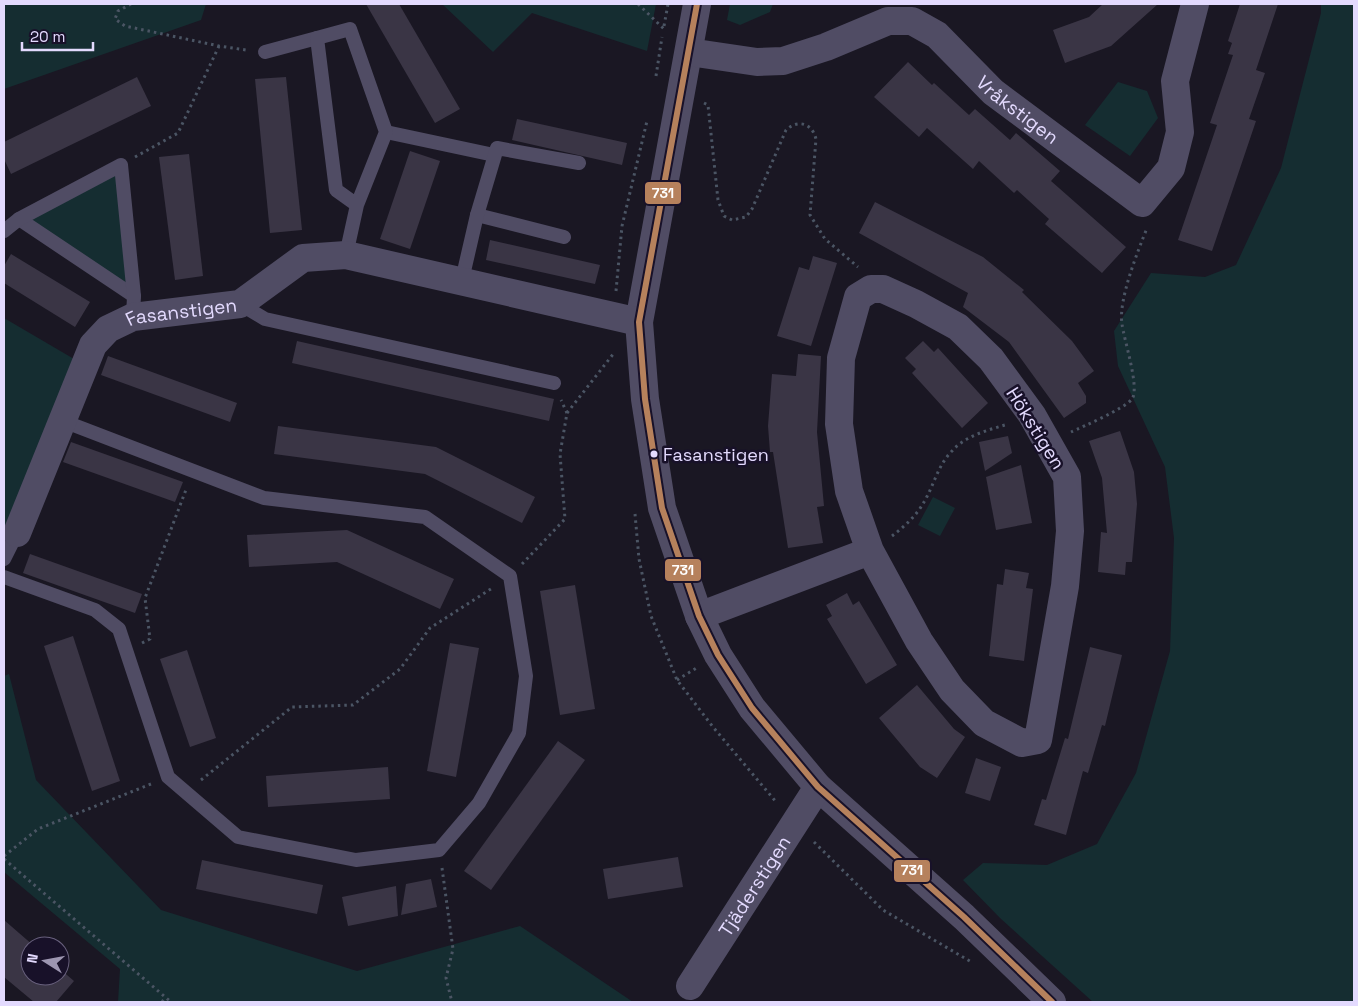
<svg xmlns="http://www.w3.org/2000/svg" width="1358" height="1006" font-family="'Space Grotesk',sans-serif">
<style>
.green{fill:#152d31}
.building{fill:#3a3545}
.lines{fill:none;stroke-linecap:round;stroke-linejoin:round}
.path{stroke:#4b5564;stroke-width:3;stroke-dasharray:2.5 4;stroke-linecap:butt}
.lane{stroke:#504c64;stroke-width:14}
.street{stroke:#504c64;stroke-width:28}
.bus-1-casing{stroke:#181129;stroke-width:10}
.bus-1{stroke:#b6815c;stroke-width:6}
.bus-dot{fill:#e3dafe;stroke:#181129;stroke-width:2}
.labels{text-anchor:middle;stroke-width:5;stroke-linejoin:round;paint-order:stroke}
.bus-label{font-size:18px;fill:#e3dafe;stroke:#181129;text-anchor:start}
.street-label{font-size:19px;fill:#e3dafe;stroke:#181129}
.line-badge{stroke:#181129;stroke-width:2}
.badge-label{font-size:14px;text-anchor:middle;font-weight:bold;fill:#fff}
</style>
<rect width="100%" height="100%" fill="#1a1723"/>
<!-- green -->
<g class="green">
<path d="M 4,4 L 206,4 L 201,20 L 4,89 Z"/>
<path d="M 442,4 L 656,4 L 647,51 L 532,13 L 493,52 Z"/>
<path d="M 730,4 L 773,4 L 770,12 L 740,25 L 727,20 Z"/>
<path d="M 1321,4 L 1354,4 L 1354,1002 L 1093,1002 L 1000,918 L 963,880 L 983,863 L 1047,865 L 1097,844 L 1136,773 L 1170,651 L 1174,538 L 1165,467 L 1118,366 L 1114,331 L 1151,273 L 1205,277 L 1236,265 L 1281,168 L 1321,13 Z"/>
<path d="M 1118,82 L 1147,91 L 1158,118 L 1130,156 L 1085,125 Z"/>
<path d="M 121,165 L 134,296 L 19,219 Z"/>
<path d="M 4,318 L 74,359 L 4,532 Z"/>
<path d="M 933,497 L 955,508 L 940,536 L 918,525 Z"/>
<path d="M 9,674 L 36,780 L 161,910 L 357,971 L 520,926 L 633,1002 L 118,1002 L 120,969 L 4,872 L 4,676 Z"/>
</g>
<!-- building -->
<g class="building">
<path d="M 366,4 L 399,4 L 460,109 L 435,123 Z"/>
<path d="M 1103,4 L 1158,4 L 1111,46 L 1065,63 L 1053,30 L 1089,17 Z"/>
<path d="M 1240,4 L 1278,4 L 1256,70 L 1265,73 L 1249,119 L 1256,121 L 1212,251 L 1178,240 L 1217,125 L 1210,123 L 1233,55 L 1228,54 L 1232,43 L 1228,41 Z"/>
<path d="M 908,62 L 932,85 L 934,83 L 969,115 L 975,109 L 1010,140 L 1016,133 L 1060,171 L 1051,181 L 1126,247 L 1102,273 L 1045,224 L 1049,219 L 1017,190 L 1014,193 L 979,161 L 973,169 L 927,128 L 919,137 L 874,97 Z"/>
<path d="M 137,77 L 151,106 L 11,174 L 4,159 L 4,142 Z"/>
<path d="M 286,77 L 302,230 L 270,233 L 255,79 Z"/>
<path d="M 517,119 L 627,143 L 622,165 L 512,140 Z"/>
<path d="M 410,151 L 440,161 L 410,249 L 380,239 Z"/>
<path d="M 189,154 L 203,276 L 175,280 L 159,157 Z"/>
<path d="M 875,202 L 983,257 L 1024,290 L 1022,292 L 1072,341 L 1094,371 L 1078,383 L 1086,396 L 1086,403 L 1064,418 L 1009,342 L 963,307 L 968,293 L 859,233 Z"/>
<path d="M 490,240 L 600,265 L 595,284 L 486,260 Z"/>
<path d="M 11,254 L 90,302 L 75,327 L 4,283 L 4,266 Z"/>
<path d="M 813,256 L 837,263 L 811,346 L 777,336 L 799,267 L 809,270 Z"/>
<path d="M 297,341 L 554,399 L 549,421 L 292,363 Z"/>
<path d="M 923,341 L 934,352 L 938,348 L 988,403 L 962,428 L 912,373 L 916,369 L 905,358 Z"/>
<path d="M 798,354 L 821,356 L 817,432 L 824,506 L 817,507 L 823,543 L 788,548 L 773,452 L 770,452 L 768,426 L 772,374 L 796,376 Z"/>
<path d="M 108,356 L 237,403 L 230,422 L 101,375 Z"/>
<path d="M 278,426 L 436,447 L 535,497 L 522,523 L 425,474 L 274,454 Z"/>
<path d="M 1120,431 L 1134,472 L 1137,504 L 1132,562 L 1126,562 L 1125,575 L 1098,572 L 1101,532 L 1107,533 L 1102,478 L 1089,441 Z"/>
<path d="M 1008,436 L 1012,453 L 985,471 L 979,442 Z"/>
<path d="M 71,442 L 183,482 L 175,502 L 63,462 Z"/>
<path d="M 1021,465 L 1032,523 L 996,530 L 986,477 Z"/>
<path d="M 347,530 L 454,579 L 440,609 L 337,562 L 249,567 L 247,535 Z"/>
<path d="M 30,554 L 142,594 L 135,613 L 23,573 Z"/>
<path d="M 1005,569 L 1029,573 L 1026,588 L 1033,589 L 1024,661 L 989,656 L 997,584 L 1003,585 Z"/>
<path d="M 575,585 L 595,709 L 560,715 L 540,591 Z"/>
<path d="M 847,593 L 853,605 L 859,601 L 897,665 L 866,684 L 827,619 L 832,616 L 826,605 Z"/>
<path d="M 73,636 L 120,781 L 92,791 L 44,646 Z"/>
<path d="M 450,643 L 479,648 L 456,777 L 427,771 Z"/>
<path d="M 1090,647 L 1122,655 L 1105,726 L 1102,725 L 1088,773 L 1083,771 L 1066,835 L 1034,825 L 1042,799 L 1046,800 L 1065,738 L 1068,739 Z"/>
<path d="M 187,650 L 216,738 L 190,747 L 160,659 Z"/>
<path d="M 917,685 L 954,729 L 965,737 L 937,778 L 920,767 L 879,718 Z"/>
<path d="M 558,741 L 585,760 L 491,890 L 464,871 Z"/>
<path d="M 976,758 L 1001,767 L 990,801 L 965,793 Z"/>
<path d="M 388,767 L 390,799 L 268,807 L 266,776 Z"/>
<path d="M 678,857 L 683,887 L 608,899 L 603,869 Z"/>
<path d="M 202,860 L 323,885 L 317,914 L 196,889 Z"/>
<path d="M 431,879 L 437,907 L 401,915 L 406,884 Z"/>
<path d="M 396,886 L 398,916 L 348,926 L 342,897 Z"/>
<path d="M 4,920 L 34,946 L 30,946 L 30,976 L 60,976 L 60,969 L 74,981 L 56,1002 L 34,1002 L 4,977 Z"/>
</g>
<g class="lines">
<!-- path -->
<g class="path">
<path d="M 131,4 L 118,11 L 115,19 L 125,26 L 219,46 L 246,50"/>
<path d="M 638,4 L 664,29"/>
<path d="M 664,26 L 668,4"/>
<path d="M 656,76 L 662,37"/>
<path d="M 704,103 L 708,105 L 718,200 L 724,216 L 732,220 L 746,217 L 752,209 L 786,130 C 798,119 812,123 816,139 L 810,215 L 825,239 L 858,267"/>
<path d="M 135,157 L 178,133 L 219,46"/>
<path d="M 616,291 L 622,226 L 647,121"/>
<path d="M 567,413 L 614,353"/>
<path d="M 1071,432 C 1084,426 1124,409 1132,399 C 1140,388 1124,340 1122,324 C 1118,300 1138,251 1147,228"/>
<path d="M 635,514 L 639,559 L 651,616 L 677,680 L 713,727 L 777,803"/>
<path d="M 892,536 C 904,527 917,515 924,502 C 934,485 938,465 952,451 C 966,435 989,430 1008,424"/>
<path d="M 522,564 L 565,519 L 560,454 L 567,413 L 561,400"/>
<path d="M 142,643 L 150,639 L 145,598 L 187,487"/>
<path d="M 677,680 L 698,667"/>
<path d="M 201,780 L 292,707 L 353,705 L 400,669 L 430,628 L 494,587"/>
<path d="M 814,842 L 883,910 L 973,963"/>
<path d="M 4,856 L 38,829 L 151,784"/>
<path d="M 4,859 L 171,1002"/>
<path d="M 442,868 L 453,949 L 446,978 L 452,1002"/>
<path d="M 162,1002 L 165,998"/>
</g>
<!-- lane -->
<g class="lane">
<path d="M 265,52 L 317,38"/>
<path d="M 386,132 L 494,155"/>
<path d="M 477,215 L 564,237"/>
<path d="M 19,219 L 134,296"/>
<path d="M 4,231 L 19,219 L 121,165 L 134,296 L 133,317"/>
<path d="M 346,255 L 357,205 L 336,190 L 317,38 L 350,29 L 386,132 L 357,205"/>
<path d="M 462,280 L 477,215 L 497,148 L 579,163"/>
<path d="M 240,304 L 265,319 L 554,383"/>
<path d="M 4,559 L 17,533"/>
<path d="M 4,577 L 95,610 L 119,629 L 168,777 L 238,837 L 356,860 L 439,850 L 479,803 L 519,733 L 526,676 L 510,576 L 425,517 L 264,498 L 63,421"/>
</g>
<!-- street -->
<g class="street">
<path d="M 697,4 L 639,322 L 645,399 L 662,508 L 699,616 L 718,655 L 752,708 L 818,787 L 964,917 L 1052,1002"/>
<path id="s1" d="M 689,52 L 757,62 L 783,61 L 826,47 L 888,21 L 912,21 L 937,35 L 993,92 L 1142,203 L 1171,168 L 1180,132 L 1175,81 L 1195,4"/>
<path id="s2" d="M 17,533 L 93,345 L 108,329 L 133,317 L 240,304 L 303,258 L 346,255 L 639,322"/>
<path d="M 699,616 L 870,551 L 919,641 L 952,690 L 984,723 L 1022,743 L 1038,740 L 1065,586 L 1070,531 L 1067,477 L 1032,415 L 991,359 L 958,327 L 916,304 L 883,289 L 871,289 L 858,297 L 841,358 L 839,424 L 849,491 L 870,551"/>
<path id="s3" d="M 690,986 L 818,787"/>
</g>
<!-- bus-1 casing -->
<g class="bus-1-casing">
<path id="bus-1" d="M 697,4 L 639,322 L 645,399 L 662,508 L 699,616 L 718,655 L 752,708 L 818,787 L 964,917 L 1052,1002"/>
</g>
<!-- bus-1 -->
<use href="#bus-1" class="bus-1"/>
</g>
<!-- markers -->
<circle class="bus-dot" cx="654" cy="454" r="4.5"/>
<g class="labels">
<!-- bus labels -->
<g class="bus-label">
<text x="663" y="461">Fasanstigen</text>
</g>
<!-- street labels -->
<g class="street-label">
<text dy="7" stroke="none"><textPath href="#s1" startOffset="370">Vråkstigen</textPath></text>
<text dy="7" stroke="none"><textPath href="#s2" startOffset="301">Fasanstigen</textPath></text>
<text transform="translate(1036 428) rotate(58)" y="7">Hökstigen</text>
<text dy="7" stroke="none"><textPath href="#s3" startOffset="119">Tjäderstigen</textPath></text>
</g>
</g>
<g class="line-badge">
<rect x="644" y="181" width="38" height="24" rx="5" fill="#b6815c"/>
<rect x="664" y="558" width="38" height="24" rx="5" fill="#b6815c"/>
<rect x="893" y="859" width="38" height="24" rx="5" fill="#b6815c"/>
</g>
<g class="badge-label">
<text x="663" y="198">731</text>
<text x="683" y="575">731</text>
<text x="912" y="875">731</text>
</g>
<!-- border -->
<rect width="1358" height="1006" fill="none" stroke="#e3dafe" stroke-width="10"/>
<!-- north arrow -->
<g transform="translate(45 961) rotate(281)"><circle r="24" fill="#181129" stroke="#69617e"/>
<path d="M0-4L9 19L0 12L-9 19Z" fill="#9d96b1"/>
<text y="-8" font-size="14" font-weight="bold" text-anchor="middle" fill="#e3dafe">N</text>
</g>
<!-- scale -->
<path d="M22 42v8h71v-8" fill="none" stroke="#e3dafe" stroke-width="2.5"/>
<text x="30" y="42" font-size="15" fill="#e3dafe" stroke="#181129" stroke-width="4" paint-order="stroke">20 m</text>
</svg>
